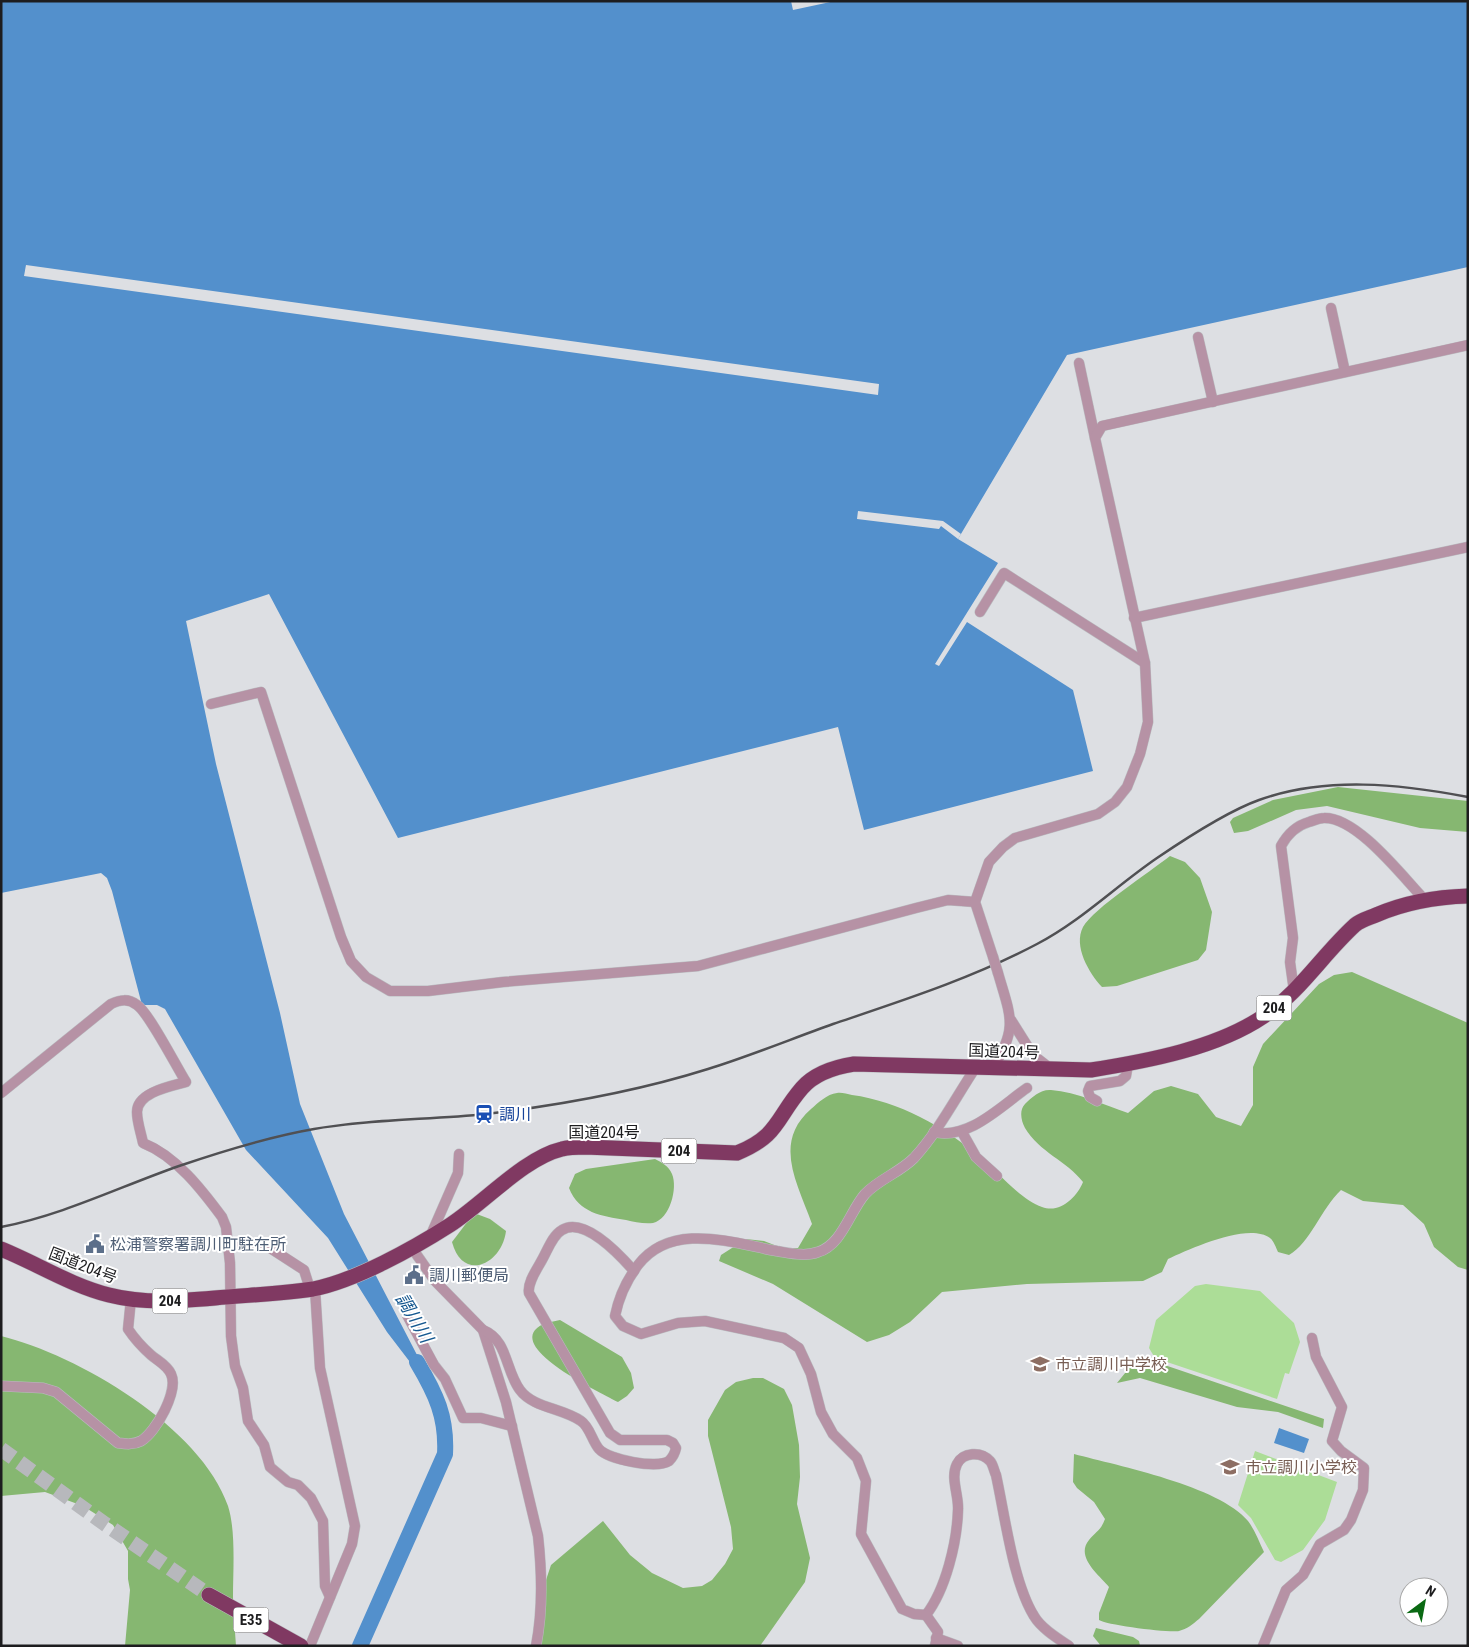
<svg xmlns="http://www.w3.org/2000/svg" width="1469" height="1647" font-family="'Roboto Condensed','Noto Sans JP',sans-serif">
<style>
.green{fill:#acdd97}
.forest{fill:#86b771}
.water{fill:#5390cc}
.pier{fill:#dddfe3}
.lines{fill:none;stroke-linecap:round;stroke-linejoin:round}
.river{stroke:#5390cc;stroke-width:16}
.highway-tunnel{stroke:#b7b8bc;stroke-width:15;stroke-dasharray:15 8;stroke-linecap:butt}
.minor-casing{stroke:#babcc0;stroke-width:11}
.highway-casing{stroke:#babcc0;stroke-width:16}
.minor{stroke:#b692a5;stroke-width:10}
.highway{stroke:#803962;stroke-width:15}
.rail{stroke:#505053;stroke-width:2.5}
.minor-bridge-casing{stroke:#babcc0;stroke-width:11;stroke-linecap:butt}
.minor-bridge{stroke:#b692a5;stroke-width:10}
.labels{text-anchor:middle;stroke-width:4;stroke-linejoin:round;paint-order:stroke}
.shield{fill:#fff;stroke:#616162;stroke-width:1}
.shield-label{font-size:15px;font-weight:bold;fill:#1d1d1f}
.street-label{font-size:16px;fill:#1d1d1f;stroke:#fff}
.transit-label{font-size:16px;fill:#164399;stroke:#fff;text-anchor:start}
.service-label{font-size:16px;fill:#4e5e75;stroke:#fff;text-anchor:start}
.education-label{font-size:16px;fill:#785e54;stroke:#fff;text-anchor:start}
.water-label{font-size:18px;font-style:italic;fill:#155890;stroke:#fff}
</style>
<rect width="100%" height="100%" fill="#dddfe3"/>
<!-- green -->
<g class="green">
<path d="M 1206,1284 L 1260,1291 L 1294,1323 L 1300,1342 L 1289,1374 L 1285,1373 L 1277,1399 L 1155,1358 L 1149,1348 L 1156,1320 L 1195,1286 Z"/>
<path d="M 1255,1451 L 1337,1482 L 1325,1520 L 1303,1550 L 1281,1562 L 1275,1560 L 1251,1518 L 1238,1505 Z"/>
</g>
<!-- forest -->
<g class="forest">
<path d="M 1338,787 L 1468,801 L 1468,832 L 1420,828 L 1327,806 L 1296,810 L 1248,831 L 1234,833 L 1230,822 L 1233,818 L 1273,800 Z"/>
<path d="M 1170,856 L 1185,862 L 1200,878 L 1212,912 L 1206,950 L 1198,960 L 1117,986 L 1102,987 C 1089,973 1073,946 1083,927 C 1094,908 1150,872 1170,856 Z"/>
<path d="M 1352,972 L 1468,1023 L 1468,1270 L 1458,1267 L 1434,1247 L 1424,1224 L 1403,1205 L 1363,1201 L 1341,1190 C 1321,1209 1310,1243 1289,1255 L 1278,1252 C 1276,1248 1274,1241 1270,1238 C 1248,1222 1190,1249 1168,1259 L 1162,1272 L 1143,1281 L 1027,1284 L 942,1292 L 910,1322 L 889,1335 L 867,1342 L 773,1284 L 719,1261 L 721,1255 L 746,1239 L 764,1241 L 782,1248 L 798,1248 L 812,1224 C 798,1184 772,1143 811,1109 C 818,1103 827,1094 837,1093 C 841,1092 847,1094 852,1095 C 898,1101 945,1127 980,1157 C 998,1172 1021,1200 1042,1207 C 1060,1214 1077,1197 1083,1182 C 1067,1161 1039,1152 1025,1128 C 1021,1121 1019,1110 1025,1104 C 1032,1097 1041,1089 1051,1090 C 1077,1092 1104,1105 1128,1113 L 1154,1091 L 1171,1086 L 1198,1094 L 1216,1117 L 1241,1126 L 1253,1105 L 1253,1067 L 1263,1044 L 1319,984 L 1334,975 Z"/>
<path d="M 655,1159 C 661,1162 669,1166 672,1174 C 678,1188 670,1219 653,1223 C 644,1224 634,1222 626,1220 C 601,1216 579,1213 569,1188 L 575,1174 L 586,1169 Z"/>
<path d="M 474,1213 L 490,1219 L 506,1231 C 502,1264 463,1283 452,1242 Z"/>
<path d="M 560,1320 L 622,1357 L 631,1373 L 634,1388 L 627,1396 L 618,1402 C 603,1394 516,1353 535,1330 C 541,1323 551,1322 560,1320 Z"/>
<path d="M 1,1336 C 78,1355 201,1427 228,1506 C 236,1531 233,1570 233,1597 C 233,1613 235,1629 236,1646 L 125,1646 L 130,1590 L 128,1579 L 128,1551 L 113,1525 L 83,1506 L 45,1492 L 1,1496 Z"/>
<path d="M 1141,1357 L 1324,1419 L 1323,1428 L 1278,1412 L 1237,1407 L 1140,1378 L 1117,1383 L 1134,1362 Z"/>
<path d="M 753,1378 L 763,1378 L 784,1389 L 792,1405 L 799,1445 L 800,1477 L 797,1504 L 810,1558 L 805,1582 L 760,1646 L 534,1646 L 546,1580 L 551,1565 L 603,1521 L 630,1555 L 652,1573 L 683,1588 L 702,1586 L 712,1580 L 725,1564 L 733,1549 L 731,1527 L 708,1436 L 708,1420 L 725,1390 L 736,1382 Z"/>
<path d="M 1074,1454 C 1119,1466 1219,1486 1248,1521 C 1255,1530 1259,1542 1264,1552 L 1199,1619 C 1193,1624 1187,1629 1179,1631 C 1169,1633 1106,1625 1099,1620 L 1099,1613 L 1109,1587 C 1099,1575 1075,1557 1089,1540 C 1096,1531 1100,1532 1105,1519 L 1094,1502 L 1077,1488 L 1073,1482 Z"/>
<path d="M 1096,1628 L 1133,1637 L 1139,1641 L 1140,1646 L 1101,1646 L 1093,1636 Z"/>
</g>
<!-- water -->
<g class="water">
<path d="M 1,1 L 1468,1 L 1468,267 L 1067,355 L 958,539 L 998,563 L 935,664 L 939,666 L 967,622 L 1073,690 L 1093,771 L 864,830 L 838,727 L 398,838 L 269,594 L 186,621 L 216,764 L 280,1013 L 300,1104 L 344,1214 L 430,1380 L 426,1383 L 387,1332 L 328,1238 L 246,1150 L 165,1009 L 157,1005 L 142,1005 L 112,891 L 107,878 L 101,873 L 1,893 Z"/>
<path d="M 1279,1428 L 1309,1439 L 1304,1453 L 1274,1443 Z"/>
</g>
<!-- pier -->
<g class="pier">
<path d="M 791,1 L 835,1 L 793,10 Z"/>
<path d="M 26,265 L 879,384 L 878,395 L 24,276 Z"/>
<path d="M 858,511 L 943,521 L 961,534 L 958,539 L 941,526 L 939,529 L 857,519 Z"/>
</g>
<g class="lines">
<!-- river -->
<path class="river" d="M 360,1646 L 445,1454 C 447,1417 436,1394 417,1362"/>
<!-- highway-tunnel -->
<path class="highway-tunnel" d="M 1,1449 L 105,1524 L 209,1595"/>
<!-- minor casing -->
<g class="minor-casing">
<g id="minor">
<path d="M 1331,308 L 1345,372"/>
<path d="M 1198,337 L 1213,402"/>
<path d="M 1079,363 L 1095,438"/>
<path d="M 980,612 L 1004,573 L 1145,663"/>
<path d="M 1134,618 L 1468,547"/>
<path d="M 211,704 L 261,692 L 341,937 L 351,961 L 366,977 L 390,991 L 428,991 L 503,982 L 698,966 L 916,908 L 948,900 L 975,902"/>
<path d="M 993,957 L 975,902 L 989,862 L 1003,847 L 1015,838 L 1098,814 L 1115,802 L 1127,787 L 1140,754 L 1148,722 L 1145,663 L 1095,438 L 1102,426 L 1468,345"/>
<path d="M 1294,991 L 1290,962 L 1293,938 L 1281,846 C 1287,835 1295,826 1309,822 C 1313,821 1319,818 1324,818 C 1357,817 1402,876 1424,899"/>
<path d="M 1011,1020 L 1033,1055 L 1051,1069"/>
<path d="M 976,1067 C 956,1097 938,1132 914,1158 C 899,1173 879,1179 865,1194 C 850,1211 842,1245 818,1252 C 805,1257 790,1253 777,1251 C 732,1243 672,1221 638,1265 C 626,1281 619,1296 615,1316 L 623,1326 L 641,1334 L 678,1323 L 705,1321 L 784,1338 L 799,1348 L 811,1374 L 821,1412 L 833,1434 L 857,1458 L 866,1481 L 861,1534 L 902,1609 L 914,1614 L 926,1615 C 946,1589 957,1542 958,1510 C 959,1495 950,1478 957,1464 C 963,1452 981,1451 990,1461 C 993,1464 994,1471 996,1475 C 1005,1516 1013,1582 1034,1616 C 1041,1628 1057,1638 1069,1646"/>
<path d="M 993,1067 C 1019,1028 1010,1015 998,973"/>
<path d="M 1,1093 L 111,1004 C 120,1000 128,998 137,1005 C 149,1013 176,1066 186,1082 C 172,1086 137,1092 137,1112 C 137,1122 141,1133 143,1143 C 176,1156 202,1190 222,1217 L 226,1227 L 230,1263 L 231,1336 L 235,1366 L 243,1388 L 248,1421 L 264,1445 L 270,1467 L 288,1482 L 298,1485 L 311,1498 L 323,1521 L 325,1586 L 330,1597"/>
<path d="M 1097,1101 L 1090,1097 L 1088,1091 L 1090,1086 L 1120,1081 L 1126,1076 L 1128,1064"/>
<path d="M 934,1132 C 969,1140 1001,1106 1027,1088"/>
<path d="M 962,1132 L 976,1157 L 997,1176"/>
<path d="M 430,1237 L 458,1173 L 459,1154"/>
<path d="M 228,1245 L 254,1244 L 270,1248 L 304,1270 L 310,1289"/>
<path d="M 412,1248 L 435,1281 L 483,1330 L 506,1402 L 538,1536 C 542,1572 543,1610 536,1646"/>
<path d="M 407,1315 L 434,1365 L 445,1379 L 463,1418 L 481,1418 L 512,1426"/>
<path d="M 483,1330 C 508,1340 505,1370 520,1390 C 533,1408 563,1408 581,1421 C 590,1427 592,1441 599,1449 C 609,1460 657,1469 669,1461 C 673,1457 675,1453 676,1448 L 673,1443 L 667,1440 L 620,1440 L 610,1433 L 529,1293 C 527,1282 538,1268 543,1258 C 548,1249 553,1235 562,1230 C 584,1216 620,1255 634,1271"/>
<path d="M 1,1386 L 43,1388 L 56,1392 L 118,1443 C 126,1444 133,1445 141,1441 C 156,1432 179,1391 171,1374 C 167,1365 158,1361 151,1355 C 142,1347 134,1338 128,1329 L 131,1299"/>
<path d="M 926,1615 L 938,1632 L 935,1646"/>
<path d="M 936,1638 L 958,1646"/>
<path d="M 310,1646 L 352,1544 L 355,1526 L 320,1368 L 315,1289"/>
<path d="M 1263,1646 L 1286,1590 L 1303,1575 L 1320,1544 L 1344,1530 L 1351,1520 L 1363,1490 L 1364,1468 L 1341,1451 L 1332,1441 L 1342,1407 L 1316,1357 L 1312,1338"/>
</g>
</g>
<!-- highway casing -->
<g class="highway-casing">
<g id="highway">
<path d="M 1,1249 C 38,1264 70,1285 109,1295 C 144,1304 180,1301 215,1298 C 247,1295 281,1294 313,1289 C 355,1281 414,1248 450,1225 C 484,1203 524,1158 562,1149 C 569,1147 578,1147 585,1147 L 737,1153 C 779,1136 776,1118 802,1088 C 815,1073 835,1067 854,1064 L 1091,1070 C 1148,1061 1217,1048 1264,1016 C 1300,992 1323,954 1355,925 C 1361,920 1369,918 1376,915 C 1406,902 1435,897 1468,896"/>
<path d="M 209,1595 L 301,1646"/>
</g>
</g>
<!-- minor -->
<use href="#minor" class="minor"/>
<!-- highway -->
<use href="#highway" class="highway"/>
<!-- rail -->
<path class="rail" d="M 1,1227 C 63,1215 119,1187 179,1166 C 223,1151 268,1137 314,1129 C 371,1119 428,1120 486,1114 C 561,1105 635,1092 708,1069 C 750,1056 791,1039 833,1024 C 901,1001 973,978 1037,944 C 1081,921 1116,886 1157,858 C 1185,839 1228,811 1259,800 C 1326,776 1400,784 1468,797"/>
<!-- minor-bridge casing -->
<g class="minor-bridge-casing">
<path id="minor-bridge" d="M 993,957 L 998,973"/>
</g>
<!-- minor-bridge -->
<use href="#minor-bridge" class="minor-bridge"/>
</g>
<!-- icons -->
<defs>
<g id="station-bare" transform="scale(1.5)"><path d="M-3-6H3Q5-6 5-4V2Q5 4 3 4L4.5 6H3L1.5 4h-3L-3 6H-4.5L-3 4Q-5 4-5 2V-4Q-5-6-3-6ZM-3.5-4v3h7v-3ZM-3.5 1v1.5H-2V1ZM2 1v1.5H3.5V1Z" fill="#1a4fb4" stroke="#fff" stroke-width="2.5" paint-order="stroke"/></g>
<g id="civic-bare" transform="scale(1.5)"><path d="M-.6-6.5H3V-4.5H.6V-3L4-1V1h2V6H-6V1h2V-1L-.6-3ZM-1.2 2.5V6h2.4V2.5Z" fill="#5c6f8a" stroke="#fff" stroke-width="2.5" paint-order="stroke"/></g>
<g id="school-bare" transform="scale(1.5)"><path d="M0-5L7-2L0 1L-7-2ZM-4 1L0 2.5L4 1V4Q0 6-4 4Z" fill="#8d6e63" stroke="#fff" stroke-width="2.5" paint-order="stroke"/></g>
</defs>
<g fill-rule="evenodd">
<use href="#station-bare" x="484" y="1114"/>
<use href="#civic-bare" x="95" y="1244"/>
<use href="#civic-bare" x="414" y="1275"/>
<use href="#school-bare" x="1040" y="1364"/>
<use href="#school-bare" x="1230" y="1467"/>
</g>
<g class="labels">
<!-- shield labels -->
<g class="shield">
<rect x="1256.5" y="995.5" width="35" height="25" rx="4"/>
<rect x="661.5" y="1138.5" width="35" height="25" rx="4"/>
<rect x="152.5" y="1288.5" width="35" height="25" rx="4"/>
<rect x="233.5" y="1607.5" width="35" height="25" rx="4"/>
</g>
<g class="shield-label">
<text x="1274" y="1013">204</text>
<text x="679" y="1156">204</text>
<text x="170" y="1306">204</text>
<text x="251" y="1625">E35</text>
</g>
<!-- street labels -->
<g class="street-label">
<text transform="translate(1004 1051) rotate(2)" y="6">国道204号</text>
<text x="604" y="1138">国道204号</text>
<text transform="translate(83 1265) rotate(21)" y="6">国道204号</text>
</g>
<!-- transit labels -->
<g class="transit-label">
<text x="499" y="1120">調川</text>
</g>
<!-- service labels -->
<g class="service-label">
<text x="110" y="1250">松浦警察署調川町駐在所</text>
<text x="429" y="1281">調川郵便局</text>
</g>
<!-- education labels -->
<g class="education-label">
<text x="1055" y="1370">市立調川中学校</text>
<text x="1245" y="1473">市立調川小学校</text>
</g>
<!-- water labels -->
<g class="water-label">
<text transform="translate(414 1318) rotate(59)" y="6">調川川</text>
</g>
</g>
<!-- border -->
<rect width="1469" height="1647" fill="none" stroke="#1d1d1f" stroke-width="5"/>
<!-- north arrow -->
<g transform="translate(1424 1602) rotate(32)"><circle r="24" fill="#ffffff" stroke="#a5a5a5"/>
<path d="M0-4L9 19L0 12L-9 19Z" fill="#0a6913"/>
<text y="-8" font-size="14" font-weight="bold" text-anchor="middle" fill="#1d1d1f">N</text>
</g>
</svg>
